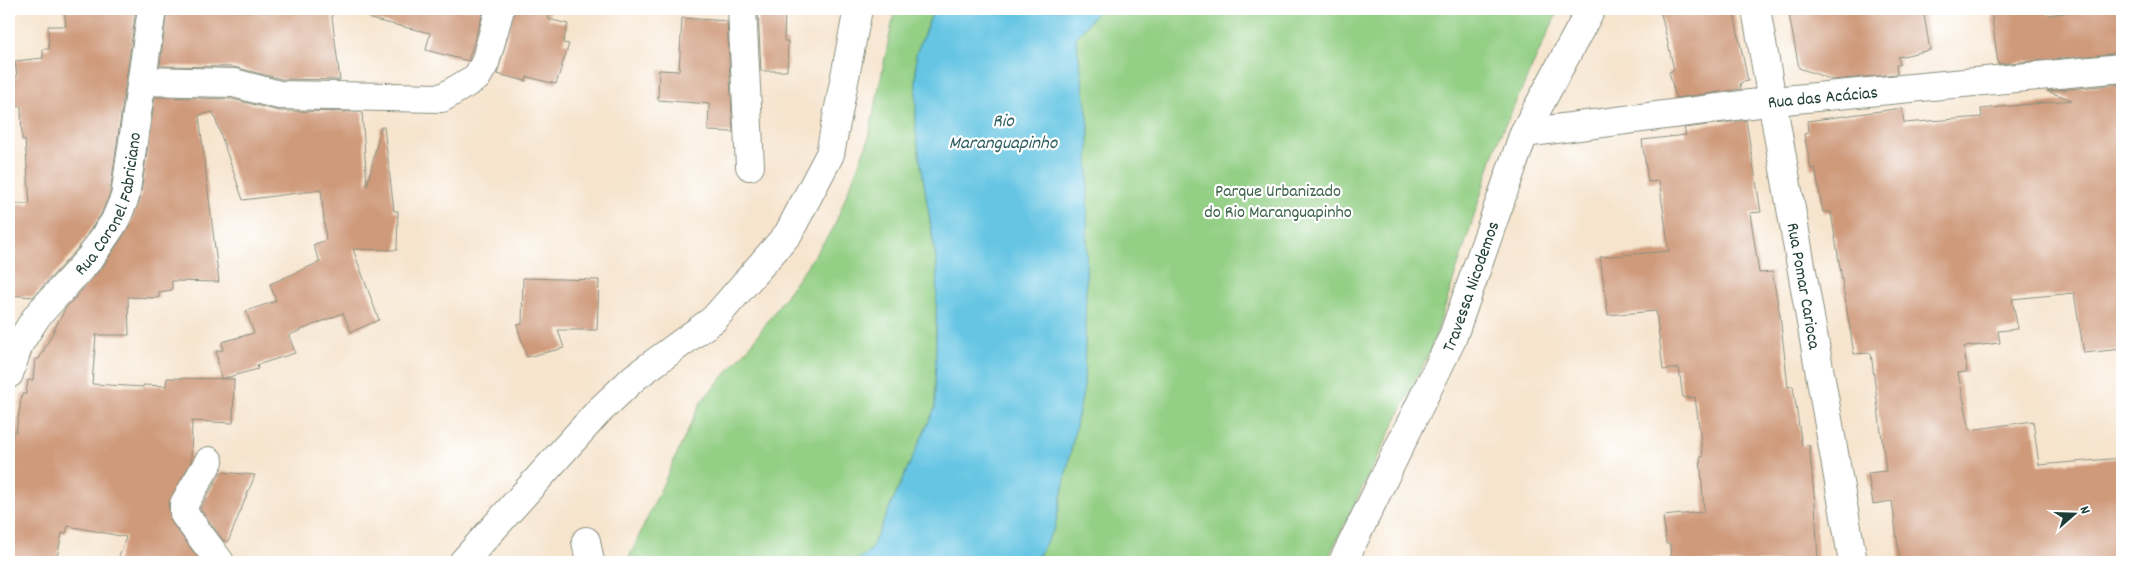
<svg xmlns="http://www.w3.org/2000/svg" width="2131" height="571" font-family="Dekko,sans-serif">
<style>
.green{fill:#93cf84;stroke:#59865c}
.water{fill:#65c5e3;stroke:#42818c}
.building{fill:#cf9a7a}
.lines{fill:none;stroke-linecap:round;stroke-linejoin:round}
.minor-casing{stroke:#8a9080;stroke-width:30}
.major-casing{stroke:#8a9080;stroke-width:30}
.minor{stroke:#fff;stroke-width:28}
.major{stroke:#fff;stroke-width:28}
.labels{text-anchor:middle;stroke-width:4.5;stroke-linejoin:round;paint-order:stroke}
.street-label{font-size:18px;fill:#1f3d34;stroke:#fff}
.park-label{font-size:18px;fill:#3c6248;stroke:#fff}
.water-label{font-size:19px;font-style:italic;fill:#305f60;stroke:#fff}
</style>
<rect width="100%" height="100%" fill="#fff"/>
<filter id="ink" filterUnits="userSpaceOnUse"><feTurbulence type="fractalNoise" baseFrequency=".02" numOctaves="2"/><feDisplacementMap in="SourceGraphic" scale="10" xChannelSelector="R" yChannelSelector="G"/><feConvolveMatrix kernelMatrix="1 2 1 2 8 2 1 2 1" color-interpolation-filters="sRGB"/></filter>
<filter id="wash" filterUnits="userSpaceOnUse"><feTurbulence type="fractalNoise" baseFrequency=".0096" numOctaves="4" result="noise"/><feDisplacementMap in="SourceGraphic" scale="20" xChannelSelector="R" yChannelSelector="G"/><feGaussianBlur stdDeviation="1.12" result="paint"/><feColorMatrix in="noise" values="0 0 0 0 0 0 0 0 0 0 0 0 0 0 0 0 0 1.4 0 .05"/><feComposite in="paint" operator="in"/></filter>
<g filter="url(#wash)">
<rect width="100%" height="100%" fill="#f6e4cd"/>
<!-- green -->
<g class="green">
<path d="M 895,9 L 934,9 L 916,54 L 916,133 L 937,265 L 935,408 L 870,551 L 854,562 L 627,562 L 701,402 L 751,345 L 833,229 L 868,141 Z"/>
<path d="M 1099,9 L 1559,9 L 1499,138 L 1432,347 L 1326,562 L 1035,562 L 1055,527 L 1084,387 L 1089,125 L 1076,38 Z"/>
</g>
<!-- water -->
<path class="water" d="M 934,9 L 1099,9 L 1076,38 L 1089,125 L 1084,387 L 1055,527 L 1035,562 L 854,562 L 870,551 L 935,408 L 937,265 L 916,133 L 916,54 Z"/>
<g id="blocks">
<!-- building -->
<g class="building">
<path d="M 64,9 L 136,9 L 110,193 L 101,214 L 78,248 L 33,297 L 9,295 L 9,204 L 30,204 L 25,140 L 22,140 L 21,106 L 9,107 L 9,77 L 17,77 L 15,61 L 43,58 L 43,49 L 49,49 L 48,26 L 66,26 Z"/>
<path d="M 167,9 L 272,12 L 272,9 L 331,9 L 340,80 L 281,79 L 234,67 L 160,66 Z"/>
<path d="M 371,9 L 484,9 L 468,61 L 426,50 L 430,33 L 370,19 Z"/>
<path d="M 515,9 L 551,9 L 548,19 L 568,24 L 563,43 L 569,44 L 556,84 L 527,77 L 526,81 L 497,74 Z"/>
<path d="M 758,9 L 785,9 L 784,41 L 788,41 L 787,71 L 761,71 Z"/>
<path d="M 1660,9 L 1733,9 L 1748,81 L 1740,83 L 1741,89 L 1676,98 L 1669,72 L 1674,70 Z"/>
<path d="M 1788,9 L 1923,9 L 1930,50 L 1898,57 L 1900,65 L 1896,65 L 1897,74 L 1833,80 L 1799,68 Z"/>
<path d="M 1991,9 L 2047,9 L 2049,15 L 2088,9 L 2122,9 L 2122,53 L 1998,64 Z"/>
<path d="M 682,18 L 727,21 L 733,132 L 708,131 L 709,104 L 658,100 L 659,70 L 679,71 Z"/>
<path d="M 2122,84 L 2122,349 L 2084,353 L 2074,293 L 2012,299 L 2018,329 L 1998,331 L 2000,343 L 1964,347 L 1967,372 L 1958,373 L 1970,430 L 2033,421 L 2039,465 L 2122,458 L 2122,562 L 1900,562 L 1892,501 L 1873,504 L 1868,473 L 1886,471 L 1871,353 L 1854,354 L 1831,212 L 1823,212 L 1815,168 L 1811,169 L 1804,134 L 1808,133 L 1807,121 L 1902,108 L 1904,123 L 1982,117 L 1981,109 L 2072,100 L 2047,91 Z"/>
<path d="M 155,97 L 232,99 L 279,111 L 362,112 L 367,186 L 381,127 L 384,127 L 394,211 L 398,211 L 397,250 L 353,249 L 379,320 L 351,332 L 343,313 L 289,335 L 295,353 L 257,365 L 258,369 L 221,379 L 216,351 L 223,350 L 222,342 L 254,333 L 246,311 L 276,301 L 270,284 L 320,262 L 313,245 L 326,240 L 321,190 L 243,200 L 213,112 L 199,115 L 219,282 L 172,281 L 172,290 L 159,292 L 159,298 L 128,297 L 129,335 L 96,335 L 92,384 L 143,387 L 143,385 L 166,386 L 167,378 L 234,379 L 233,423 L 192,421 L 191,462 L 168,504 L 172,523 L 201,562 L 117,562 L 126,537 L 68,526 L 66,533 L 62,533 L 56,562 L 9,562 L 9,443 L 11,443 L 13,432 L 16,432 L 22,394 L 26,394 L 28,380 L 33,380 L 35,359 L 39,359 L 65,309 L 102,268 L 129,227 L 140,199 Z"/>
<path d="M 1746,120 L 1761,212 L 1750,213 L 1759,273 L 1772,272 L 1780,315 L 1788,387 L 1793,386 L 1802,446 L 1809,445 L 1815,503 L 1818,562 L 1671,562 L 1670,544 L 1666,544 L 1663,516 L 1704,512 L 1700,457 L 1703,457 L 1695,397 L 1683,398 L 1679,368 L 1663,370 L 1656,311 L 1608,315 L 1600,257 L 1669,251 L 1659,181 L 1648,182 L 1642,140 L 1686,135 L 1684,128 Z"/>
<path d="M 523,278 L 599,280 L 597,330 L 558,330 L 564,348 L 527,357 L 517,325 L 522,324 Z"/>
<path d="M 221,472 L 255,475 L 228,542 L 223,540 L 200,509 Z"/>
</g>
</g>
</g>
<g filter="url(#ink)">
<use href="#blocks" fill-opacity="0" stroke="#8a9080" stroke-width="1"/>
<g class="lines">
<!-- minor casing -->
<g class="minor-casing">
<g id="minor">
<path d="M 742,9 L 750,166"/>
<path id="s1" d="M 1756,9 L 1853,562"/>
<path d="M 142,81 L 234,83 L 279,95 L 442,98 L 477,77 L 485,63 L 500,9"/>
<path id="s2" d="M 1524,133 L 1774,101 L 2122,68"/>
<path id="s3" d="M 9,374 L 19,344 L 37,316 L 90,258 L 115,221 L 125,197 L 152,9"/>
<path d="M 209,461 L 184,504 L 184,514 L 220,562"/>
<path d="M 586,541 L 590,562"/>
<path d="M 463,562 L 598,412 L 635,377 L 714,319 L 788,234 L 830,154 L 858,9"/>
</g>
</g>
<!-- major casing -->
<g class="major-casing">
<g id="major">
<path id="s4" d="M 1343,562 L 1452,339 L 1524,133 L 1591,9"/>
</g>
</g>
<!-- minor -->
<use href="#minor" class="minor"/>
<!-- major -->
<use href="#major" class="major"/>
</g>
</g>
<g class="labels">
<!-- street labels -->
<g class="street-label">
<text dy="6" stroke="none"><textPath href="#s2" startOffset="301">Rua das Acácias</textPath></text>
<text dy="6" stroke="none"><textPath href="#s3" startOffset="202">Rua Coronel Fabriciano</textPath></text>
<text dy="6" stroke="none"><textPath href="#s1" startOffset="281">Rua Pomar Carioca</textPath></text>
<text dy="6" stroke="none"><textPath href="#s4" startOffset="304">Travessa Nicodemos</textPath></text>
</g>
<!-- park labels -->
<g class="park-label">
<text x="1278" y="196">Parque Urbanizado<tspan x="1278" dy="21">do Rio Maranguapinho</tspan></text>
</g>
<!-- water labels -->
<g class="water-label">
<text x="1003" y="126">Rio<tspan x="1003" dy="22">Maranguapinho</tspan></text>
</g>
</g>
<!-- margin -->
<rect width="2131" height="571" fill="none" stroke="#fff" stroke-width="30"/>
<!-- north arrow -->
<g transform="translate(2074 514) rotate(70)" stroke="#ffffff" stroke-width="4" paint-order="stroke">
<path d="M0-4L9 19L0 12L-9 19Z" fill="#1f3d34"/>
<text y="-8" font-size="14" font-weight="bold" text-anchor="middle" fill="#1f3d34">N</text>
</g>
</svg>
